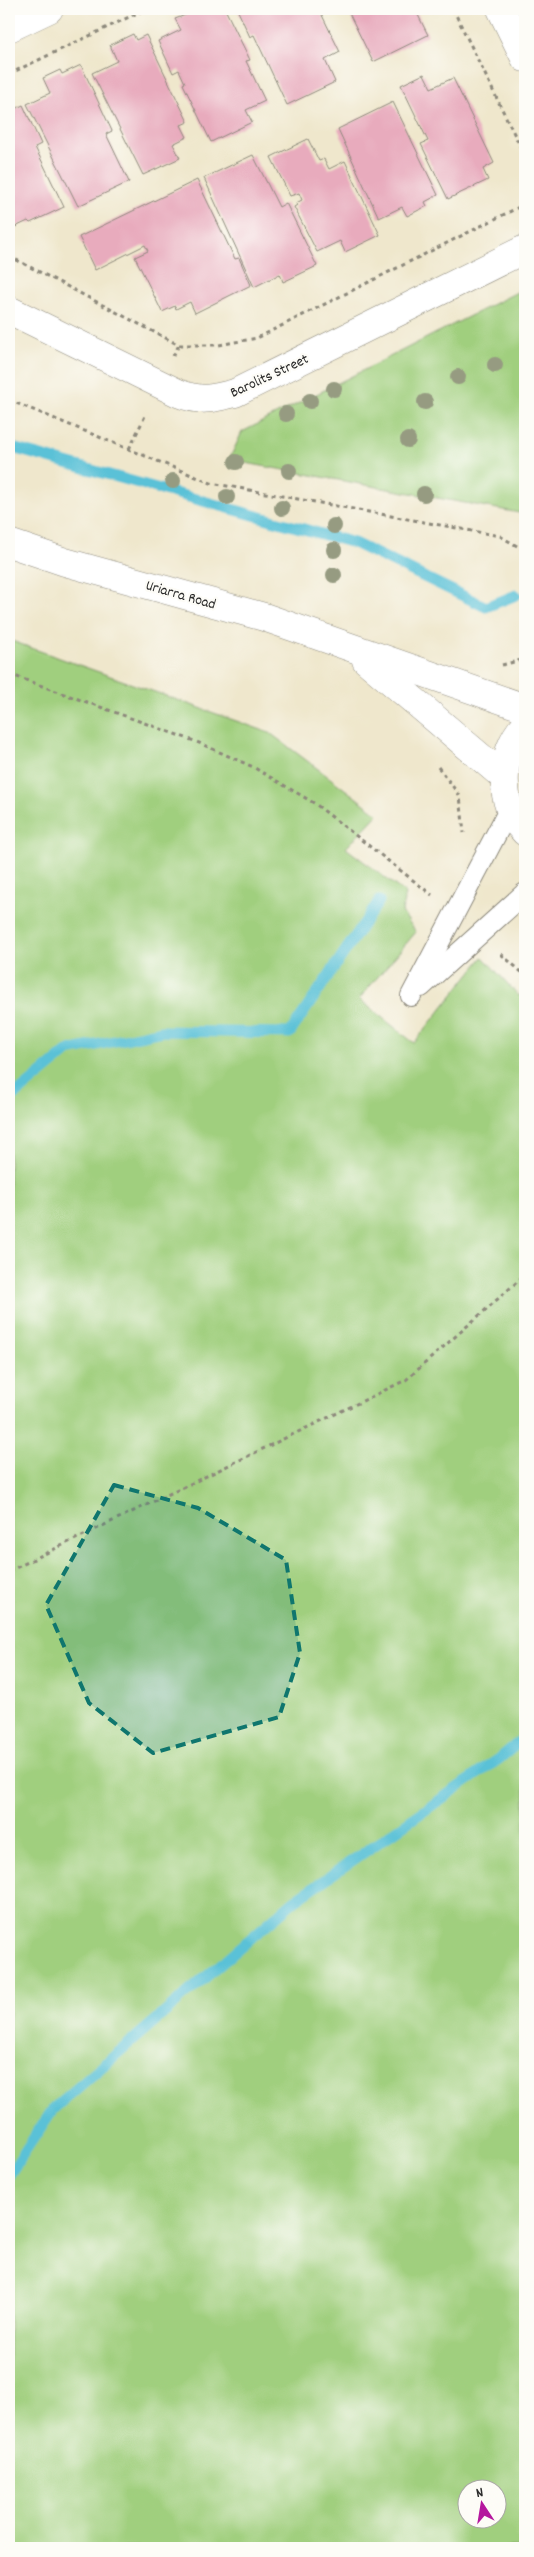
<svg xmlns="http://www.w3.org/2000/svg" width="534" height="2557" font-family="Dekko,sans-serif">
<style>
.green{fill:#a0cf7e;stroke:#667d54;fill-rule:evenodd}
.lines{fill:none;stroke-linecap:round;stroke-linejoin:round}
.stream{stroke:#5ac1d7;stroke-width:11}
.building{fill:#e8abbd}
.service-casing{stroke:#8d897c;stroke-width:22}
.minor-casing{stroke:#8d897c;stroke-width:29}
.tertiary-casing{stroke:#8d897c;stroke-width:29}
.path{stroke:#8d897c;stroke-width:3;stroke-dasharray:4 4;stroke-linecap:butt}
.service{stroke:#fff;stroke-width:20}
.minor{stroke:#fff;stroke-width:28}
.tertiary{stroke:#fff;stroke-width:28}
.tree{fill:#969b81}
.marked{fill:#0f766e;fill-opacity:0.2;stroke:#0f766e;stroke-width:4;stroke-dasharray:10 6;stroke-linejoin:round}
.labels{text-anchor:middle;stroke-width:4.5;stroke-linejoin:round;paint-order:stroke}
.street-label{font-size:15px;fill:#2b2b2b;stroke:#fdfcf7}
</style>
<rect width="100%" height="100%" fill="#fdfcf7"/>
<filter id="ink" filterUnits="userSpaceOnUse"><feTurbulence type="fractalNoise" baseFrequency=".02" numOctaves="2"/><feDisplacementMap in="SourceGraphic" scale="10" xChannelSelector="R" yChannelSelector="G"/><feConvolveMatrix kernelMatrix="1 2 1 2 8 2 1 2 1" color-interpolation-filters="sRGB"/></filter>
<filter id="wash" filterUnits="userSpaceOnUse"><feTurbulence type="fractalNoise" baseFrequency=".0096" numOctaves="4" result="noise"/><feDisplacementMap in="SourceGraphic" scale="20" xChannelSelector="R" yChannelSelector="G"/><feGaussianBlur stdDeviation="1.12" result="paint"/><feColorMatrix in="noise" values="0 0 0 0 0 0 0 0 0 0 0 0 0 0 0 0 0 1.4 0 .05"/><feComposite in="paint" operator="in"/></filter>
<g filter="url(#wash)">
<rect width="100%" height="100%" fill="#efe7cc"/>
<!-- green -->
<g class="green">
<path d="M 525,288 L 525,514 L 229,460 L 242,432 Z"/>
<path d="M 9,640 L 270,733 L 378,814 L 346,848 L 405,893 L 402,912 L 416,932 L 359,999 L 414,1043 L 483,957 L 519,996 L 525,989 L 525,2548 L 9,2548 ZM 466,2490 L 496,2490 L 496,2520 L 466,2520 Z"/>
</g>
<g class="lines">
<!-- stream -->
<g class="stream">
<path d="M 9,447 L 354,543 L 486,607 L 516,595"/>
<path d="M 9,1100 L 68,1051 L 162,1031 L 290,1033 L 379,901"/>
<path d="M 9,2175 L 53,2109 L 294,1901 L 499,1759 L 525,1737"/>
</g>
</g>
<g id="blocks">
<!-- building -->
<g class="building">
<path d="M 185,9 L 225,9 L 250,60 L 246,61 L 265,101 L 246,110 L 252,122 L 211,142 L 183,84 L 185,83 L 179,70 L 173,73 L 158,41 L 181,30 L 175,19 L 188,14 Z"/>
<path d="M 237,9 L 319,9 L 340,52 L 325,60 L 335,82 L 287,105 L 254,35 L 250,37 Z"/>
<path d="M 347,9 L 415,9 L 428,35 L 373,62 Z"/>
<path d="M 133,34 L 136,40 L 146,35 L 188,122 L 181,125 L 187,137 L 173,144 L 180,158 L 143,175 L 92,73 L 117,61 L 110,45 Z"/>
<path d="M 81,65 L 112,131 L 106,134 L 129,182 L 78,206 L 27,104 L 50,93 L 43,78 L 60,70 L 62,74 Z"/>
<path d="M 424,74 L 431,88 L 453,78 L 494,163 L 483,169 L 488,180 L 448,199 L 421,144 L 428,141 L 401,85 Z"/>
<path d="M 393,102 L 438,195 L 425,202 L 427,206 L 407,216 L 402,207 L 379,218 L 338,129 Z"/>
<path d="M 23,105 L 41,144 L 35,147 L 64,207 L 30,223 L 28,221 L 11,229 L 9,224 L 9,112 Z"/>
<path d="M 308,139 L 319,161 L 324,159 L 329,169 L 345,161 L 380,235 L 345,252 L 340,241 L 317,252 L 294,207 L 297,205 L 296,203 L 302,200 L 299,193 L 290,196 L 271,157 Z"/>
<path d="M 253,155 L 279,207 L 286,203 L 317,266 L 283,282 L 280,274 L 254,287 L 204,178 Z"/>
<path d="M 197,180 L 235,259 L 239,258 L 251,285 L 195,313 L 190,302 L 176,309 L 175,306 L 162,312 L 135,257 L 148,251 L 145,245 L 95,270 L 79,237 Z"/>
</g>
</g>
</g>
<g filter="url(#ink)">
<use href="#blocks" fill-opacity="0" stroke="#8d897c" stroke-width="1"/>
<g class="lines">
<!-- service casing -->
<g class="service-casing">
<g id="service">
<path d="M 421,987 L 525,893"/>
<path d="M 411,996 L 510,808"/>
</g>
</g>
<!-- minor casing -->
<g class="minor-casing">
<g id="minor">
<path d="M 501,9 L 525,58"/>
<path d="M 9,28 L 49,9"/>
<path d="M 9,310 L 178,393 C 200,402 212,399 235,393 L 525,249"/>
</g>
</g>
<!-- tertiary casing -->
<g class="tertiary-casing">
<g id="tertiary">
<path d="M 9,543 L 65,562 L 264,617 L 525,708"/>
<path d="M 366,660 L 504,777"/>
<path d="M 525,725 C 499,752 497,805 525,832"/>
</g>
</g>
<!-- path -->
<g class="path">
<path d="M 453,9 L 525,156"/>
<path d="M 9,74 L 146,9"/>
<path d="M 9,256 L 179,345 L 219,345 L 257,338 L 525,204"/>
<path d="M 173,356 L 179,345"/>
<path d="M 9,400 L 211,483 L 500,536 L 522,549 L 525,557"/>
<path d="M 129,449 L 146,414"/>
<path d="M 502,665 L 525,659"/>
<path d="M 9,674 L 197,742 L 253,767 L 314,803 L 432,895"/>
<path d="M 438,767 L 460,796 L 464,833"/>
<path d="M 501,954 L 525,975"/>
<path d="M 9,1571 L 406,1380 L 525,1275"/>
</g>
<!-- service -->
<use href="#service" class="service"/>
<!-- minor -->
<use href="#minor" class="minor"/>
<!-- tertiary -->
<use href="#tertiary" class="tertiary"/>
</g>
<!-- trees -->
<g class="tree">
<circle cx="495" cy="365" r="8"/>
<circle cx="458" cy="377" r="8"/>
<circle cx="334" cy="389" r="8"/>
<circle cx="310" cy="401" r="8"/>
<circle cx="425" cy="402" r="8"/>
<circle cx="286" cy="414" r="8"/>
<circle cx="408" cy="440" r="8"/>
<circle cx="236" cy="462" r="8"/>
<circle cx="289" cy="471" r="8"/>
<circle cx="173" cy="481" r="8"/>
<circle cx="424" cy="494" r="8"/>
<circle cx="227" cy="497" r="8"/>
<circle cx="282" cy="508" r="8"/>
<circle cx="334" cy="526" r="8"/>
<circle cx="334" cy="550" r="8"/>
<circle cx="334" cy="575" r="8"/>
</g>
</g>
<!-- marked area -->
<path class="marked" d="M 114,1485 L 198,1508 L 286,1560 L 300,1653 L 279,1717 L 153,1753 L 89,1703 L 46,1605 Z"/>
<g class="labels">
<!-- street labels -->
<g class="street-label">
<text transform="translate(269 375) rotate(-25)" y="5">Barolits Street</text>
<text transform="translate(181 594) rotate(16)" y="5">Uriarra Road</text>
</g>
</g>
<!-- margin -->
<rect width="534" height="2557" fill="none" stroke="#fdfcf7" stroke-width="30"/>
<!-- north arrow -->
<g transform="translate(482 2504) rotate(348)"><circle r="24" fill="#fdfcf7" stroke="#a9a8a5"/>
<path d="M0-4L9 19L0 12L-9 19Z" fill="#b5179e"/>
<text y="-8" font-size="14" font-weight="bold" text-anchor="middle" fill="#2b2b2b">N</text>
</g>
</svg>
